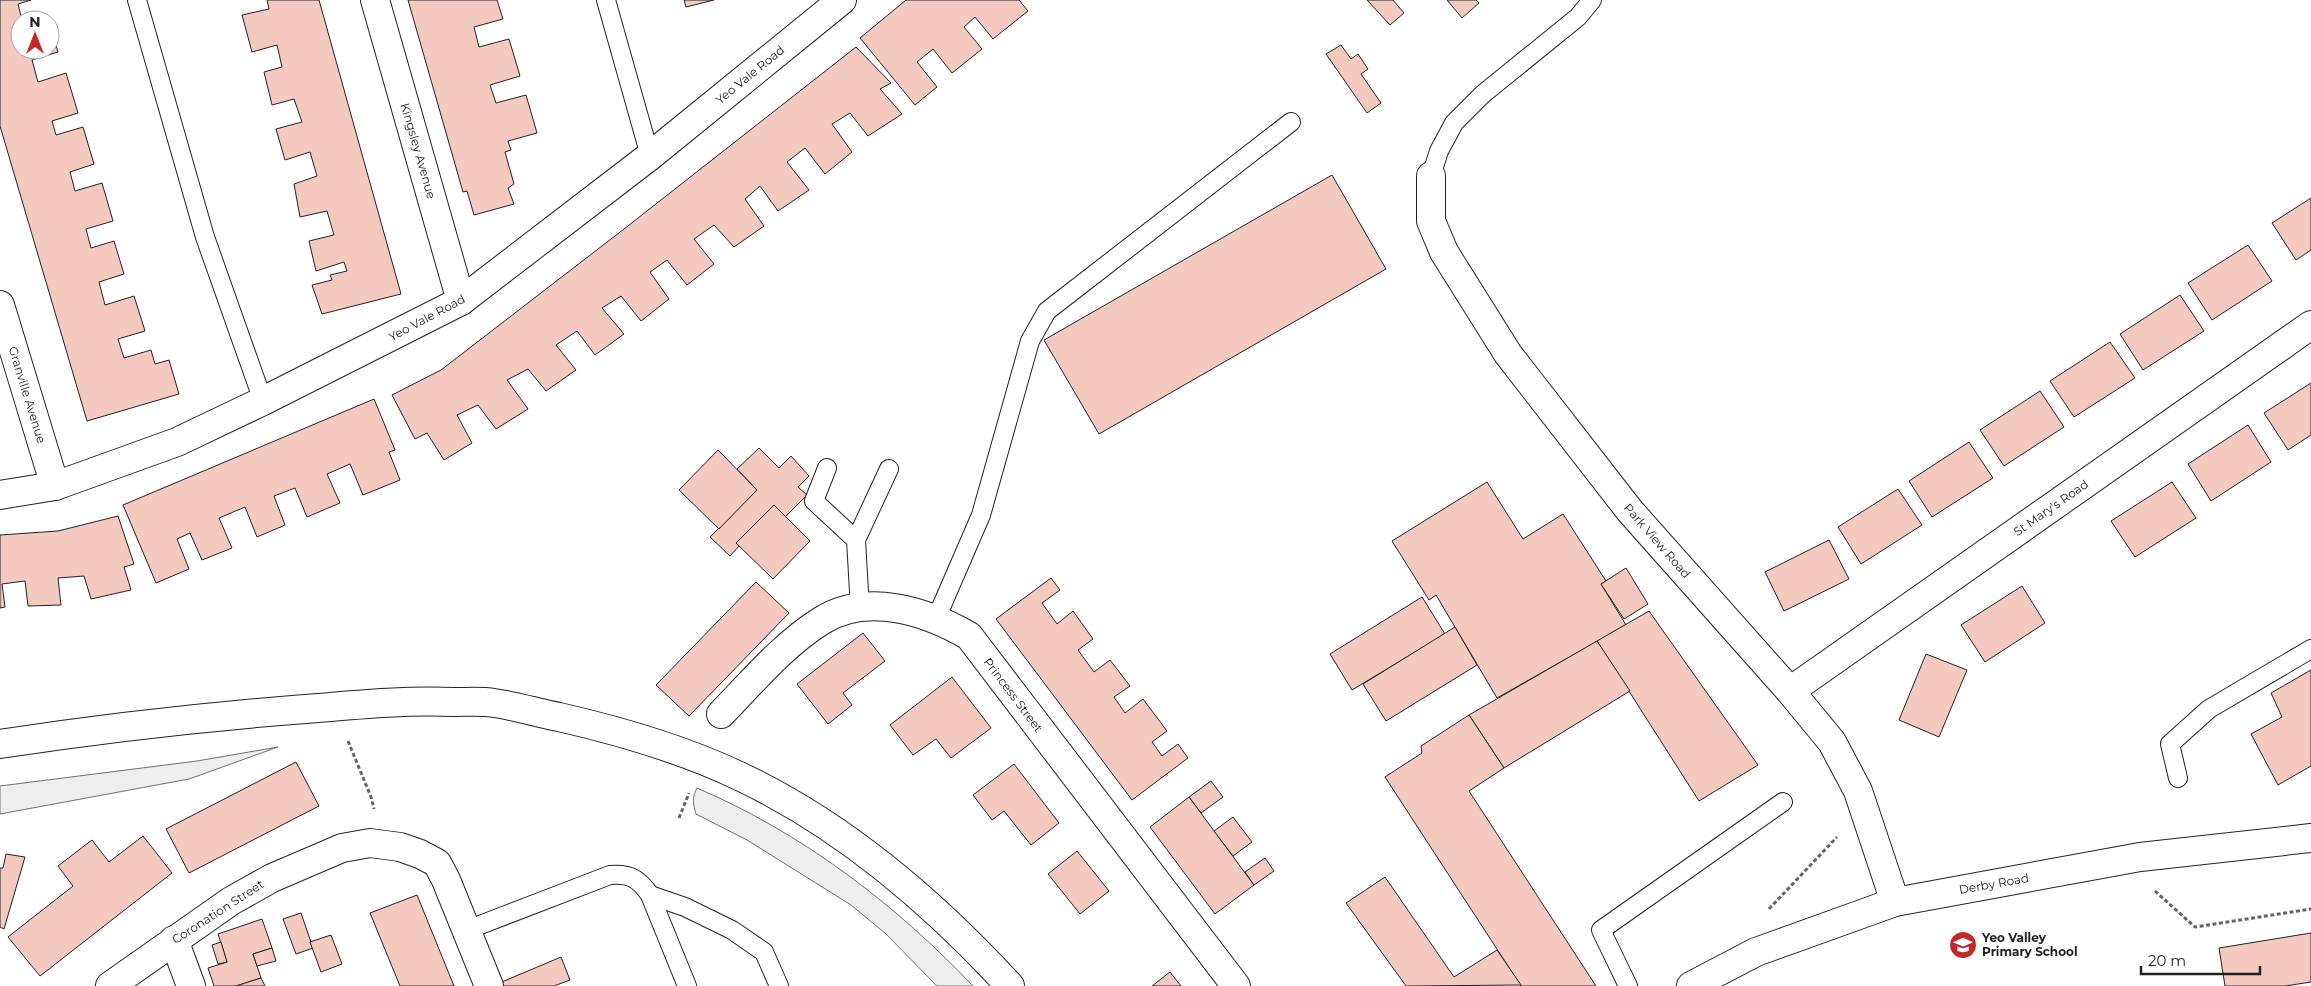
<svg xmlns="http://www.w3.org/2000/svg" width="2311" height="986" font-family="Montserrat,sans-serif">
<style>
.green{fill:#eee;stroke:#6f6f6f}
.building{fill:#f3c9c0;stroke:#222}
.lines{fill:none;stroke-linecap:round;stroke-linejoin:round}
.service-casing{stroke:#222;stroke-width:20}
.minor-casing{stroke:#222;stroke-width:30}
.primary-casing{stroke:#222;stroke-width:30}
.path{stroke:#646464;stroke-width:3;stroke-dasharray:4 2.5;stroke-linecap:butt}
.service{stroke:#fff;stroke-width:18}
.minor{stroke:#fff;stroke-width:28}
.primary{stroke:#fff;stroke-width:28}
.labels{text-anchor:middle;stroke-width:4;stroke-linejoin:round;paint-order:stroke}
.street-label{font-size:12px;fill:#222;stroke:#fff}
.poi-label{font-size:12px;font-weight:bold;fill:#222;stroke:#fff;text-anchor:start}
</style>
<rect width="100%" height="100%" fill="#fff"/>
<!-- green -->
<g class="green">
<path d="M 278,747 L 189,779 L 0,814 L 0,786 L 197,761 Z"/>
<path d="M 697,788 C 802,833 894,903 973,986 L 937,986 L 885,933 L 851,905 L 747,840 L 696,814 C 693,804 692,797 697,788 Z"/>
</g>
<!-- building -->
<g class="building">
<path d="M 0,0 L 31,0 L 18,4 L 22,20 L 20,20 L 20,50 L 50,50 L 50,24 L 58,52 L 32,60 L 38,82 L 66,73 L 78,113 L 52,121 L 56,135 L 83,127 L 94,164 L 70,172 L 75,191 L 102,183 L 113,221 L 86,229 L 91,248 L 114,241 L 124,274 L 99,282 L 105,305 L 134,296 L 145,331 L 118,339 L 124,358 L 151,350 L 155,364 L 169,360 L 179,394 L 87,421 L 0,126 Z"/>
<path d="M 267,0 L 319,0 L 401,294 L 322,314 L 312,285 L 332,280 L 330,275 L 347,271 L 344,262 L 316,271 L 309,241 L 334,235 L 327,211 L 300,217 L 294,184 L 317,176 L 310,152 L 285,160 L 276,129 L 302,122 L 294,99 L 272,105 L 264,72 L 282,67 L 277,45 L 252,52 L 242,15 L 269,9 Z"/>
<path d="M 408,0 L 497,0 L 503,19 L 474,27 L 479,47 L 509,39 L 520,76 L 490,85 L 496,103 L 526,95 L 537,133 L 508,141 L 511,150 L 505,152 L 514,184 L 508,188 L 514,204 L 474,215 L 467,191 L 463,192 Z"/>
<path d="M 684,0 L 714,0 L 686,7 Z"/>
<path d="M 906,0 L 1019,0 L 1028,11 L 993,39 L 975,17 L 964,27 L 982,49 L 952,73 L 933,49 L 917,62 L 937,87 L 915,105 L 860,38 Z"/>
<path d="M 1367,0 L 1393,0 L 1404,13 L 1390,25 Z"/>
<path d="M 1447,0 L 1476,0 L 1479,3 L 1462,18 Z"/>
<path d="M 1341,45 L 1351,59 L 1358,54 L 1368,69 L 1361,74 L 1381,103 L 1367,113 L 1326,54 Z"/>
<path d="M 856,47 L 891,83 L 880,89 L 902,114 L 868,136 L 850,113 L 832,124 L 852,152 L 825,174 L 805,148 L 787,162 L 809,190 L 778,211 L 760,186 L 745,199 L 764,226 L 734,247 L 714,225 L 694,239 L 714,264 L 687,285 L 667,260 L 650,272 L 669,299 L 641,321 L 621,296 L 602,308 L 624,334 L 595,355 L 577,331 L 556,345 L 576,370 L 546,391 L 528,369 L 507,380 L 528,409 L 496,429 L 478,405 L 457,415 L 472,443 L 444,460 L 427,433 L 415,439 L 392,395 L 441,370 L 624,229 Z"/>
<path d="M 1332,175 L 1386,269 L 1099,434 L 1044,340 Z"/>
<path d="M 2311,198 L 2311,250 L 2296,260 L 2272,223 Z"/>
<path d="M 2248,245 L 2272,281 L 2212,320 L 2188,283 Z"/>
<path d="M 2180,295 L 2204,331 L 2143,370 L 2120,334 Z"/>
<path d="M 2110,342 L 2135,378 L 2074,417 L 2050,381 Z"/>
<path d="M 2311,383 L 2311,435 L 2288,450 L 2264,413 Z"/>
<path d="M 2040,391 L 2064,427 L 2004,466 L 1980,430 Z"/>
<path d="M 374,399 L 395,450 L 389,452 L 400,480 L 363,495 L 350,464 L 327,474 L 340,503 L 307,517 L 295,488 L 274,496 L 285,525 L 257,537 L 245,507 L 219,518 L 232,548 L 202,560 L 190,533 L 177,539 L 189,569 L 156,583 L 123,505 Z"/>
<path d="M 2248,425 L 2271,462 L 2211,501 L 2188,464 Z"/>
<path d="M 1969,442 L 1993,478 L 1932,517 L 1909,481 Z"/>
<path d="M 759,448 L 779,468 L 791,456 L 809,476 L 798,487 L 807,495 L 785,517 L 774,505 L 736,543 L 739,546 L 730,556 L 710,537 L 757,490 L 737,469 Z"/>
<path d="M 718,450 L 757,490 L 719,529 L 679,490 Z"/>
<path d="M 1487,482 L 1523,539 L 1563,514 L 1606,581 L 1601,584 L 1626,625 L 1497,698 L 1436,595 L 1429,600 L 1392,541 Z"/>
<path d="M 2172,482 L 2196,518 L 2135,557 L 2111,521 Z"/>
<path d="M 1898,489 L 1922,525 L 1861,564 L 1838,527 Z"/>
<path d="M 774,505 L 810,541 L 773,579 L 736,543 Z"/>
<path d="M 118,516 L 134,564 L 124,567 L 131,590 L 91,599 L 84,576 L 58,578 L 61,605 L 28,606 L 25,581 L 2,584 L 5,607 L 0,608 L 0,535 L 58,531 Z"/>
<path d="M 1829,540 L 1849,579 L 1784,611 L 1765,572 Z"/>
<path d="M 1626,568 L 1648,604 L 1624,619 L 1601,584 Z"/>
<path d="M 1051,578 L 1060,590 L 1042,603 L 1057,624 L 1073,611 L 1093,639 L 1078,650 L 1094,672 L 1110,660 L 1130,686 L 1114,697 L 1125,713 L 1143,699 L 1167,731 L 1152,742 L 1162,756 L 1178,744 L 1188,758 L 1132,800 L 996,619 Z"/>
<path d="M 756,582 L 789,613 L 689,716 L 656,685 Z"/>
<path d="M 2022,586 L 2045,623 L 1985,662 L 1961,625 Z"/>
<path d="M 1422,597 L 1445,634 L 1352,690 L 1330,654 Z"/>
<path d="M 1649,611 L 1758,765 L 1699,801 L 1597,641 Z"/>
<path d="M 1455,627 L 1477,665 L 1386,721 L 1363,684 Z"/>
<path d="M 863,633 L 885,661 L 843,693 L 852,705 L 828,724 L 797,684 Z"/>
<path d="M 1597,641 L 1630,691 L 1504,768 L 1469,715 Z"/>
<path d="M 1926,654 L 1967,670 L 1939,737 L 1899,720 Z"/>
<path d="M 2311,670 L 2311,766 L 2278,785 L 2251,734 L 2282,717 L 2271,693 Z"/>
<path d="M 952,677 L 991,728 L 951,758 L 936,739 L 913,755 L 890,725 Z"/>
<path d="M 1469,715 L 1504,768 L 1469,791 L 1596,986 L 1521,986 L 1385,777 L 1422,753 L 1421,746 Z"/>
<path d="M 296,762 L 319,806 L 189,873 L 166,829 Z"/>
<path d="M 1014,764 L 1059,823 L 1031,845 L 1004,811 L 992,820 L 973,795 Z"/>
<path d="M 1211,781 L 1223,797 L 1201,813 L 1189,797 Z"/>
<path d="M 1189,797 L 1254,885 L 1215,914 L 1150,827 Z"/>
<path d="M 1233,817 L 1252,842 L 1233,856 L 1214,831 Z"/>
<path d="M 143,836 L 172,873 L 40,976 L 8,937 L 73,886 L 58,866 L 92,840 L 109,862 Z"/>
<path d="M 1077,851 L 1109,891 L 1080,914 L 1048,874 Z"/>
<path d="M 6,854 L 25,857 L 4,929 L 0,927 L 0,868 L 3,868 Z"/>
<path d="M 1265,858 L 1274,871 L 1254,885 L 1245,872 Z"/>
<path d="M 1385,877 L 1454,977 L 1497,950 L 1521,985 L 1406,986 L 1346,903 Z"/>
<path d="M 417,895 L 454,986 L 400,986 L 370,913 Z"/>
<path d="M 301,913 L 313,948 L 296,954 L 283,919 Z"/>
<path d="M 262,919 L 272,948 L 253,954 L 261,978 L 236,986 L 214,986 L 208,968 L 227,962 L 218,934 Z"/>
<path d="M 2311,933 L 2311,982 L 2285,986 L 2225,986 L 2219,948 Z"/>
<path d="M 331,935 L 342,964 L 321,972 L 310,942 Z"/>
<path d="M 221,942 L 227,962 L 218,964 L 212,945 Z"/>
<path d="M 272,948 L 276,961 L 257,966 L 253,954 Z"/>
<path d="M 561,957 L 570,980 L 554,986 L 498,986 L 497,984 Z"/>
<path d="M 1170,972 L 1181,986 L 1152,986 Z"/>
<path d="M 261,978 L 265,986 L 236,986 Z"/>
</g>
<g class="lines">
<!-- service casing -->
<g class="service-casing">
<g id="service">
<path d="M 137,0 L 205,237 L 263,401"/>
<path d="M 606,0 L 650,156"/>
<path d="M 1431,176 L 1439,151 L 1454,123 L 1483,94 L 1578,17 L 1592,0"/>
<path d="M 827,468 L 814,501 L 856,540"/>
<path d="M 860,609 L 856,540 L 889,469"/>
<path d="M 936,619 L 981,515 L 1030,341 L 1047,311 L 1291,122"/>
<path d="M 2178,778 L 2170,744 L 2209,709 L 2311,649"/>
<path d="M 650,895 L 685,907 L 732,930 L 764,952 L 779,986"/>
<path d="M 467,930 L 610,875 C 630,873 639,879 650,895 L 687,986"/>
<path d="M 1628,986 L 1601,930 L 1783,802"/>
</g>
</g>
<!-- minor casing -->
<g class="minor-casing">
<g id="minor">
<path d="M 375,0 L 461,301"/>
<path d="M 1431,176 L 1431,221 L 1444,252 L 1508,354 L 1630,511 L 1790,691 L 1832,742 L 1858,791 L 1895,902"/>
<path d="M 0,305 L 55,486"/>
<path d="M 0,495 L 55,486 L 177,442 L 263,401 L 461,301 L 650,156 L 842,0"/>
<path d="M 1790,691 L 2311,325"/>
<path d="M 721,714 C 752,682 783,645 821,621 C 867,592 926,611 969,636 L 1236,986"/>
<path d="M 174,940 L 191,986"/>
<path d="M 110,986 L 231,901 L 272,878 L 342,848 L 370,843 L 400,847 L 420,854 L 437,863 L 446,880 L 489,986"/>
<path d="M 1691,986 L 1756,952 L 1895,902 L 2140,857 L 2311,838"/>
</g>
</g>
<!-- primary casing -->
<g class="primary-casing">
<path id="primary" d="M 0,744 C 105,728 212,716 318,708 C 364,704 409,700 455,702 C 468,702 482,701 494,703 C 516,706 537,713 559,717 C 620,731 680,748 737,775 C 842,824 932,901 1010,986"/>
</g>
<!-- path -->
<g class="path">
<path d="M 348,741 L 371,797 L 374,809"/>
<path d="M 679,818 L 689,793"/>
<path d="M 2155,891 L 2195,927 L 2311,909"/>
<path d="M 1769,909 L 1837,837"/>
</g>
<!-- service -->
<use href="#service" class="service"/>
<!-- minor -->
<use href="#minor" class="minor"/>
<!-- primary -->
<use href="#primary" class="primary"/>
</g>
<!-- icons -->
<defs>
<g id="school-disc" transform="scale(1.4375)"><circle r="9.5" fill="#c62828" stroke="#fff"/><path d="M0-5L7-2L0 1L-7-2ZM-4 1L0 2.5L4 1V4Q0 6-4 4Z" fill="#fff"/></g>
</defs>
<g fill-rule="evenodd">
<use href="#school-disc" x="1963" y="945"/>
</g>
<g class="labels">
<!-- street labels -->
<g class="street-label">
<text transform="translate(750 75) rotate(-39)" y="4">Yeo Vale Road</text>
<text transform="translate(418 151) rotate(74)" y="4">Kingsley Avenue</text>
<text transform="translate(427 318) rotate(-28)" y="4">Yeo Vale Road</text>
<text transform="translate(27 395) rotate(73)" y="4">Granville Avenue</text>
<text transform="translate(2051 508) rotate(-35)" y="4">St Mary's Road</text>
<text transform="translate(1657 541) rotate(49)" y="4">Park View Road</text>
<text transform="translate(1013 695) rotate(53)" y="4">Princess Street</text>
<text transform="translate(1994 884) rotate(-10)" y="4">Derby Road</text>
<text transform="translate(218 912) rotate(-33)" y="4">Coronation Street</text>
</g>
<!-- poi labels -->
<g class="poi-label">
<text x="1982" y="942">Yeo Valley<tspan x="1982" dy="14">Primary School</tspan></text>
</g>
</g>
<!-- north arrow -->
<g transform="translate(35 35)"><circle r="24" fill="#ffffff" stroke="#a7a7a7"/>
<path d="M0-4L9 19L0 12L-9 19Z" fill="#c62828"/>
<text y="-8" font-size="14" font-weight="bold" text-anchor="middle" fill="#222222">N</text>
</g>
<!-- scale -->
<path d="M2141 966v8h119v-8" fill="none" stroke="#222222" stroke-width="2.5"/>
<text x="2148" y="966" font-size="15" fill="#222222" stroke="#ffffff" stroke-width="4" paint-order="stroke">20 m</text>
</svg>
